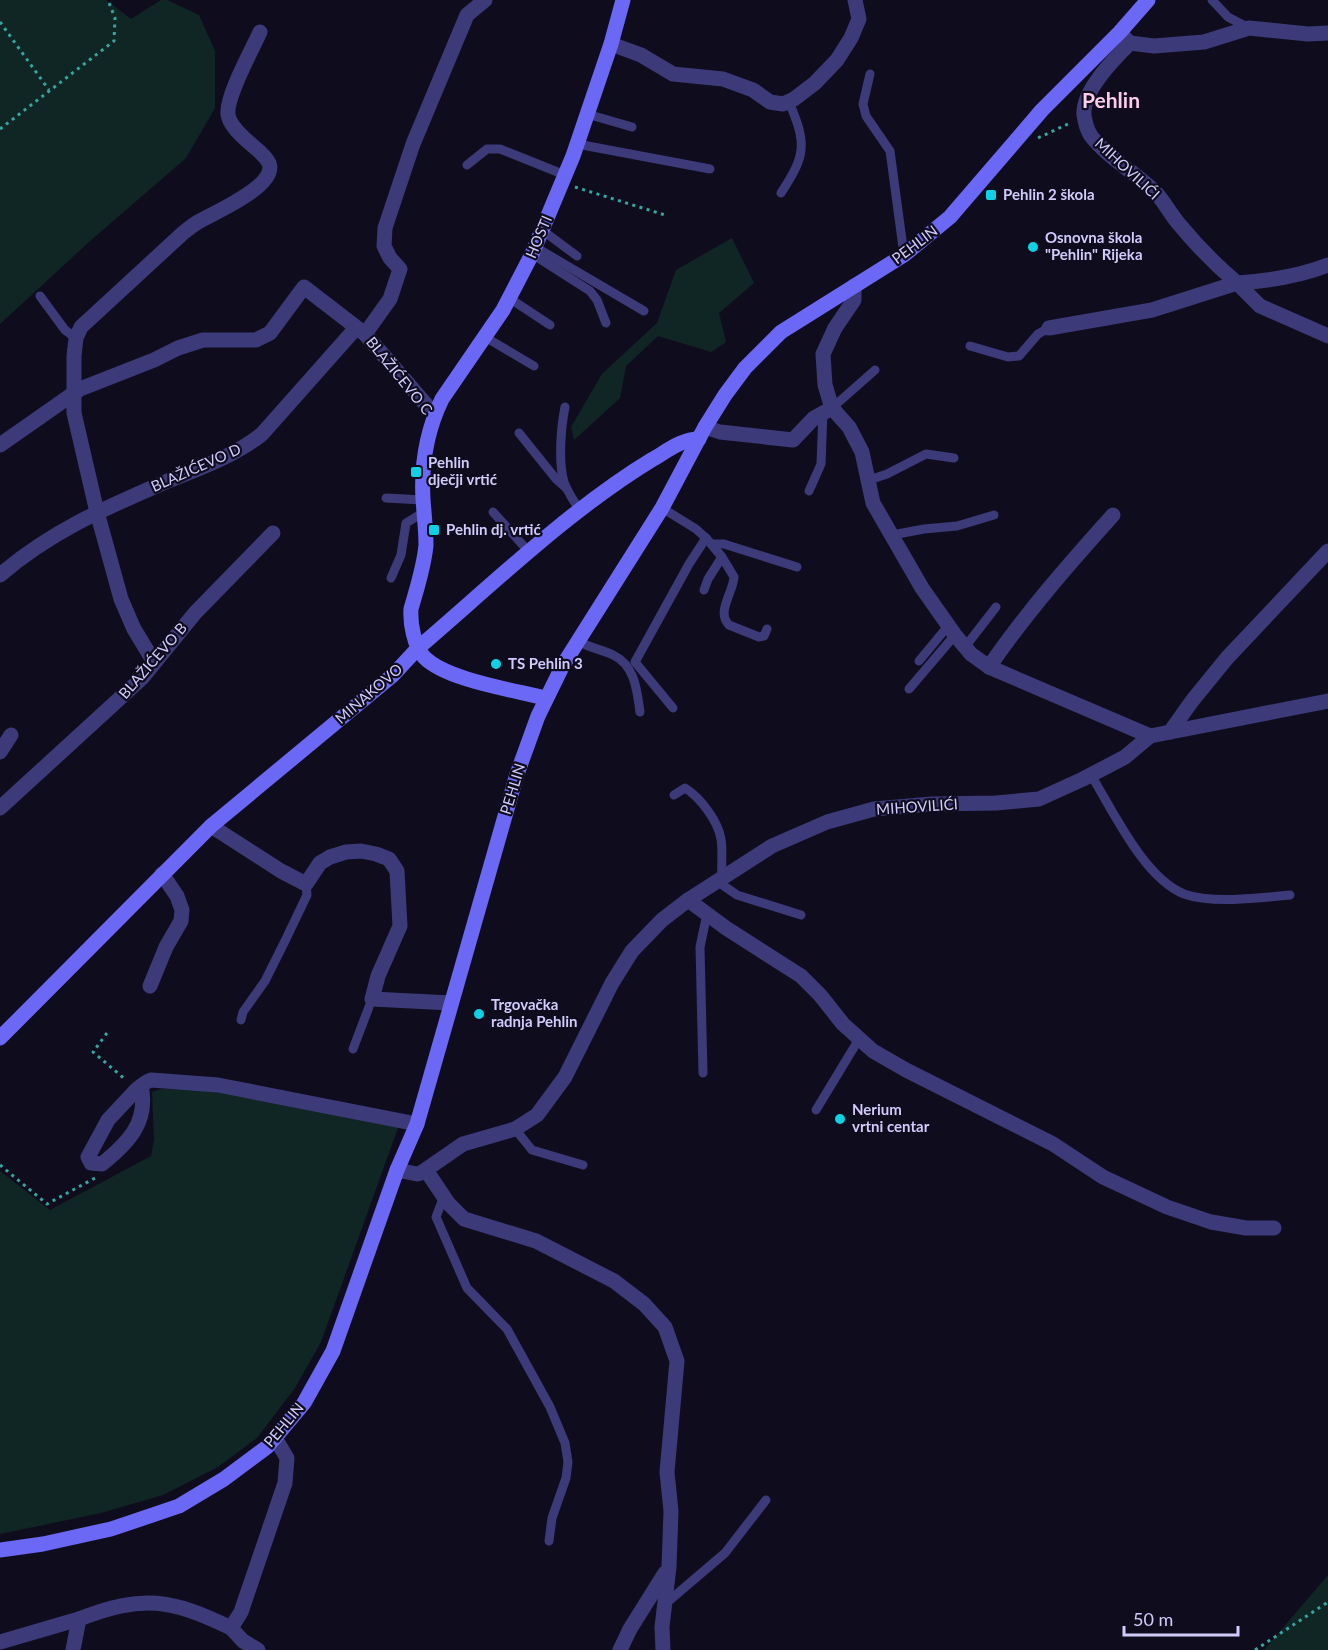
<svg xmlns="http://www.w3.org/2000/svg" width="1328" height="1650" font-family="Lato,sans-serif">
<style>
.green{fill:#102625}
.lines{fill:none;stroke-linecap:round;stroke-linejoin:round}
.path{stroke:#34a7a0;stroke-width:3;stroke-dasharray:3 4.5;stroke-linecap:butt}
.lane{stroke:#3c3a79;stroke-width:9}
.street{stroke:#3c3a79;stroke-width:15}
.secondary{stroke:#6b68f6;stroke-width:15}
.poi-dot{fill:#0ed1e5;stroke:#0f0d1d;stroke-width:2}
.labels{text-anchor:middle;stroke-width:4.5;stroke-linejoin:round;paint-order:stroke}
.street-label{font-size:15px;fill:#d1cbfc;stroke:#0f0d1d}
.poi-label{font-size:15px;font-weight:bold;fill:#d1cbfc;stroke:#0f0d1d;text-anchor:start}
.district-label{font-size:21px;font-weight:bold;fill:#fccdeb;stroke:#0f0d1d}
</style>
<rect width="100%" height="100%" fill="#0f0d1d"/>
<!-- green -->
<g class="green">
<path d="M 0,0 L 106,0 L 131,19 L 161,0 L 167,0 L 199,15 L 215,51 L 215,108 L 186,158 L 90,241 L 0,324 Z"/>
<path d="M 732,238 L 754,283 L 719,313 L 726,342 L 711,352 L 658,336 L 626,366 L 620,398 L 574,440 L 571,427 L 602,374 L 657,323 L 676,270 Z"/>
<path d="M 161,1089 L 211,1090 L 399,1125 L 321,1342 L 295,1388 L 257,1438 L 218,1467 L 163,1495 L 101,1513 L 0,1534 L 0,1171 L 50,1210 L 151,1156 L 154,1140 L 152,1092 Z"/>
<path d="M 1328,1575 L 1328,1650 L 1264,1650 Z"/>
</g>
<g class="lines">
<!-- path -->
<g class="path">
<path d="M 0,22 L 49,90"/>
<path d="M 0,129 L 114,41 L 115,18 L 108,0"/>
<path d="M 1038,138 L 1070,123"/>
<path d="M 575,187 L 665,215"/>
<path d="M 107,1033 L 93,1052 L 126,1080"/>
<path d="M 0,1165 L 47,1204 L 95,1178"/>
<path d="M 1255,1650 L 1328,1602"/>
</g>
<!-- lane -->
<g class="lane">
<path d="M 1212,0 L 1228,17 L 1249,28"/>
<path d="M 870,74 L 863,104 L 866,116 L 890,151 L 904,255"/>
<path d="M 587,114 L 632,127"/>
<path d="M 577,144 L 710,169"/>
<path d="M 467,165 L 487,149 L 500,149 L 565,175"/>
<path d="M 781,193 C 806,155 807,144 789,102"/>
<path d="M 542,230 L 577,256"/>
<path d="M 535,247 L 644,311"/>
<path d="M 532,254 L 590,291 L 597,300 L 606,323"/>
<path d="M 40,296 L 65,330 L 76,338"/>
<path d="M 509,298 L 550,325"/>
<path d="M 485,337 L 534,366"/>
<path d="M 970,346 L 1008,357 L 1019,356 L 1038,334 L 1049,328"/>
<path d="M 565,407 C 561,427 558,462 564,482 C 568,493 574,501 580,511"/>
<path d="M 832,408 L 875,370"/>
<path d="M 519,433 L 556,479 L 566,488"/>
<path d="M 869,480 L 887,474 L 926,454 L 954,458"/>
<path d="M 809,491 L 821,464 L 823,412"/>
<path d="M 386,498 L 423,500"/>
<path d="M 662,508 L 696,529 L 706,538 L 689,564 L 635,662 L 673,708"/>
<path d="M 493,512 L 530,553"/>
<path d="M 892,535 L 924,529 L 957,526 L 994,515"/>
<path d="M 706,538 L 722,557 L 734,577 C 733,593 716,612 729,625 L 759,637 L 764,636 L 767,629"/>
<path d="M 712,544 L 724,544 L 797,567"/>
<path d="M 391,578 L 401,555 L 406,523 L 424,512"/>
<path d="M 704,590 L 708,579 L 722,557"/>
<path d="M 578,641 C 592,649 601,649 613,655 C 635,665 637,691 640,712"/>
<path d="M 965,647 L 996,607"/>
<path d="M 919,661 L 948,626"/>
<path d="M 909,689 L 955,635"/>
<path d="M 1091,775 C 1113,811 1144,878 1184,894 C 1212,904 1261,898 1290,895"/>
<path d="M 674,795 L 685,788 C 700,797 718,821 721,839 C 723,852 721,865 722,878"/>
<path d="M 717,881 L 737,895 L 801,915"/>
<path d="M 241,1020 L 243,1012 L 265,981 L 285,941 L 307,895 L 306,884"/>
<path d="M 353,1049 L 372,999"/>
<path d="M 703,1073 L 700,947 L 707,914"/>
<path d="M 816,1110 L 859,1039"/>
<path d="M 515,1129 L 532,1150 L 583,1165"/>
<path d="M 444,1196 L 436,1217 L 467,1288 L 507,1329 L 550,1407 L 565,1443 L 568,1462 L 566,1478 L 552,1518 L 549,1541"/>
<path d="M 664,1605 L 725,1553 L 766,1500"/>
</g>
<!-- street -->
<g class="street">
<path d="M 1124,37 L 1130,43 L 1154,46 L 1204,42 L 1249,28 L 1308,34 L 1328,33"/>
<path d="M 1130,43 C 1114,59 1082,91 1084,115 C 1085,122 1087,130 1091,136 C 1109,159 1137,173 1157,194 C 1165,203 1171,215 1179,224 C 1197,246 1216,265 1237,283 C 1268,281 1298,277 1328,265"/>
<path d="M 611,44 L 641,55 L 673,74 L 723,79 L 753,90 L 770,102 L 783,104 L 794,99 L 815,83 L 837,60 L 851,38 L 859,19 L 855,0"/>
<path d="M 854,286 L 854,300 L 835,328 L 823,354 L 825,385 L 832,408 L 849,427 L 862,452 L 873,503 L 922,588 L 955,635 L 971,654 L 989,667 L 1150,736"/>
<path d="M 1049,328 L 1152,310 L 1237,283 L 1260,306 L 1328,336"/>
<path d="M 365,334 L 390,299 L 400,269 L 390,258 L 384,246 L 385,228 L 413,144 L 467,15 L 485,0"/>
<path d="M 705,427 L 720,432 L 793,440 L 814,418 L 832,408"/>
<path d="M 0,445 L 80,389 L 154,360 L 178,348 L 203,340 L 256,340 L 270,333 L 304,287 L 365,334 L 435,415"/>
<path d="M 0,575 C 50,532 103,509 163,483 C 197,469 233,457 262,434 L 356,328"/>
<path d="M 154,662 L 134,629 L 121,599 L 97,512 L 74,413 L 74,356 L 76,338 L 81,327 L 183,233 C 188,229 193,225 198,222 C 213,213 278,186 269,163 C 266,157 258,150 253,146 C 244,138 229,126 228,114 C 226,96 252,50 260,32"/>
<path d="M 989,667 C 1026,613 1069,564 1113,515"/>
<path d="M 1170,732 L 1192,701 L 1227,658 L 1328,551"/>
<path d="M 0,752 L 11,735"/>
<path d="M 0,808 L 142,678 L 195,613 L 273,533"/>
<path d="M 211,826 L 281,871 L 306,884 L 320,863 L 330,857 L 346,852 L 361,851 L 376,854 L 389,859 L 397,871 L 400,926 L 378,976 L 372,999 L 451,1003"/>
<path d="M 688,900 L 726,928 L 801,976 L 820,995 L 843,1024 L 873,1051 L 906,1070 L 1053,1144 L 1103,1177 L 1167,1207 L 1211,1222 L 1246,1228 L 1274,1228"/>
<path d="M 150,986 L 166,947 L 181,921 L 182,910 L 177,896 L 162,874"/>
<path d="M 141,1086 C 149,1122 128,1143 102,1164 L 91,1163 L 88,1157 L 108,1120 L 136,1090 C 141,1086 145,1082 151,1080 L 218,1085 L 417,1124"/>
<path d="M 397,1170 L 417,1174 L 421,1173 L 463,1144 L 515,1129 L 537,1115 L 565,1077 L 612,983 L 632,951 L 662,920 L 688,900 L 772,846 L 827,822 L 874,809 L 932,804 L 996,803 L 1039,799 L 1083,779 L 1125,757 L 1150,736 L 1328,701"/>
<path d="M 426,1170 L 448,1203 L 464,1219 L 536,1241 L 614,1281 L 644,1304 L 665,1327 L 677,1361 L 667,1472 L 671,1511 L 669,1567 L 662,1627 L 663,1650"/>
<path d="M 0,1642 L 79,1619"/>
<path d="M 73,1650 L 79,1619 C 143,1594 171,1599 231,1628"/>
<path d="M 258,1650 L 243,1641 L 231,1628 L 241,1612 L 285,1483 L 287,1458 L 275,1438"/>
<path d="M 620,1650 L 630,1629 L 665,1573"/>
</g>
<!-- secondary -->
<g class="secondary">
<path d="M 545,698 C 514,690 446,680 424,657 C 414,646 410,623 411,609 C 417,588 424,567 426,545 C 426,530 424,514 423,499 C 421,464 427,430 442,399 L 503,310 L 532,254 L 573,156 L 611,44 L 623,0"/>
<path d="M 0,1038 L 211,826 L 393,675 L 418,648 C 493,584 569,510 653,459 C 667,451 682,439 699,439"/>
<path d="M 0,1550 L 43,1544 L 111,1529 L 179,1506 L 224,1479 L 267,1447 L 304,1403 L 333,1351 L 397,1170 L 417,1124 L 517,774 L 538,716 L 563,665 L 662,508 L 705,427 L 725,395 L 745,368 L 781,332 L 904,255 L 950,217 L 1042,110 L 1120,32 L 1148,0"/>
</g>
</g>
<!-- markers -->
<g class="poi-dot">
<rect x="985" y="189" width="12" height="12" rx="3"/>
<circle cx="1033" cy="247" r="6"/>
<rect x="410" y="466" width="12" height="12" rx="3"/>
<rect x="428" y="524" width="12" height="12" rx="3"/>
<circle cx="496" cy="664" r="6"/>
<circle cx="479" cy="1014" r="6"/>
<circle cx="840" cy="1119" r="6"/>
</g>
<g class="labels">
<!-- street labels -->
<g class="street-label">
<text transform="translate(1127 169) rotate(43)" y="5">MIHOVILIĆI</text>
<text transform="translate(539 237) rotate(-67)" y="5">HOSTI</text>
<text transform="translate(915 245) rotate(-37)" y="5">PEHLIN</text>
<text transform="translate(399 376) rotate(51)" y="5">BLAŽIĆEVO C</text>
<text transform="translate(196 468) rotate(-24)" y="5">BLAŽIĆEVO D</text>
<text transform="translate(153 661) rotate(-49)" y="5">BLAŽIĆEVO B</text>
<text transform="translate(369 694) rotate(-41)" y="5">MINAKOVO</text>
<text transform="translate(513 789) rotate(-73)" y="5">PEHLIN</text>
<text transform="translate(917 807) rotate(-4)" y="5">MIHOVILIĆI</text>
<text transform="translate(284 1425) rotate(-50)" y="5">PEHLIN</text>
</g>
<!-- poi labels -->
<g class="poi-label">
<text x="1003" y="200">Pehlin 2 škola</text>
<text x="1045" y="243">Osnovna škola<tspan x="1045" dy="17">"Pehlin" Rijeka</tspan></text>
<text x="428" y="468">Pehlin<tspan x="428" dy="17">dječji vrtić</tspan></text>
<text x="446" y="535">Pehlin dj. vrtić</text>
<text x="508" y="669">TS Pehlin 3</text>
<text x="491" y="1010">Trgovačka<tspan x="491" dy="17">radnja Pehlin</tspan></text>
<text x="852" y="1115">Nerium<tspan x="852" dy="17">vrtni centar</tspan></text>
</g>
<!-- district labels -->
<g class="district-label">
<text x="1111" y="108">Pehlin</text>
</g>
</g>
<!-- scale -->
<path d="M1124 1626v9h114v-9" fill="none" stroke="#d1cbfc" stroke-width="3"/>
<text x="1133" y="1626" font-size="18" fill="#d1cbfc" stroke="#0f0d1d" stroke-width="4.5" paint-order="stroke">50 m</text>
</svg>
